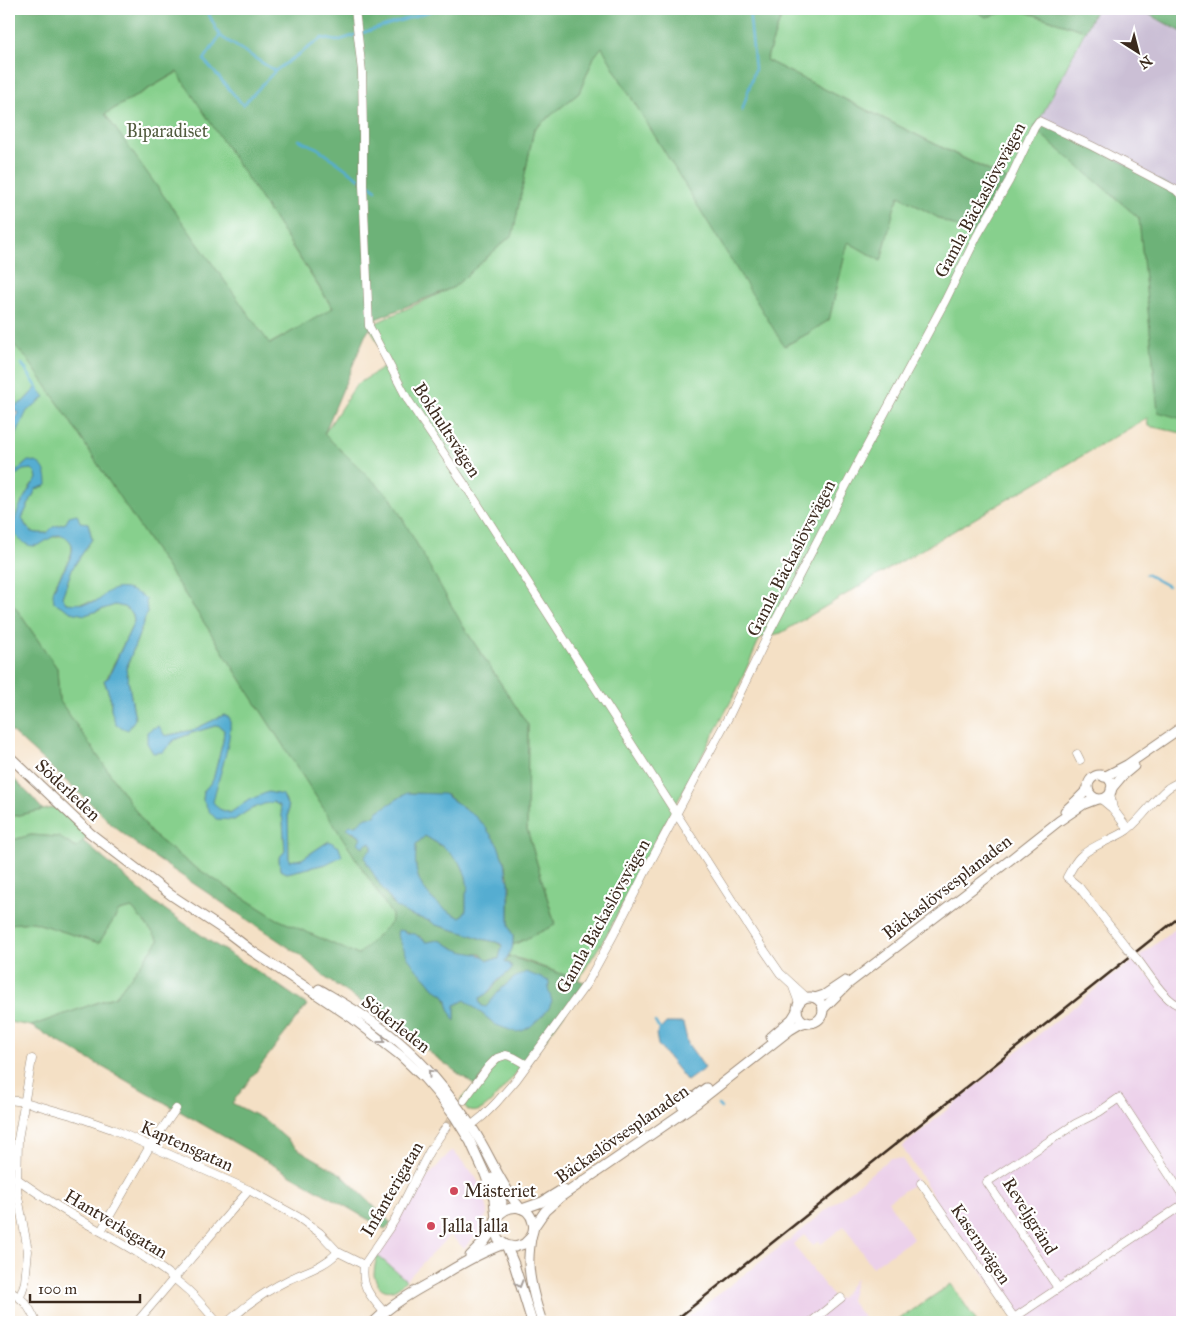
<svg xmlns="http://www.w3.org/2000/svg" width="1191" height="1331" font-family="'IM FELL Great Primer',serif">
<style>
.built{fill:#ecd1ea}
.industrial{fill:#cbbfd5}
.green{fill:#87d08d;stroke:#617d56;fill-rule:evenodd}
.forest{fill:#6db278;stroke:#546e4b;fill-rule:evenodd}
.water{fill:#54add1;stroke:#486c78;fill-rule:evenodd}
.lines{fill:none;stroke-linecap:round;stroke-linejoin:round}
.stream{stroke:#54add1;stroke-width:2.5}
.minor-tunnel{stroke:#cfbca4;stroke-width:8;stroke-dasharray:8 4;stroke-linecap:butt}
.minor-casing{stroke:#988572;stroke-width:9}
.tertiary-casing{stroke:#988572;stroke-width:11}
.minor{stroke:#fff;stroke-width:8}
.tertiary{stroke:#fff;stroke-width:9}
.rail{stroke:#3b2a1e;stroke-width:2.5}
.minor-bridge-casing{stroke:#988572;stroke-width:9;stroke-linecap:butt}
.minor-bridge{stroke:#fff;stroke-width:8}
.oneway{stroke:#a79f9a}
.poi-dot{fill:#d1495b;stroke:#fff;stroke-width:2}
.labels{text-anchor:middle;stroke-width:4.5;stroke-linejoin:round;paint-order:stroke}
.park-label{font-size:18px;fill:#525c3f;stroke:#fff}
.street-label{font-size:18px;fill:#3b2a1e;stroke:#fff}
.poi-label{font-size:18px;fill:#3b2a1e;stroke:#fff;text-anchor:start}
</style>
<rect width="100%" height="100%" fill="#fff"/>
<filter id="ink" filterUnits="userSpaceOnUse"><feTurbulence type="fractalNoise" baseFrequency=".02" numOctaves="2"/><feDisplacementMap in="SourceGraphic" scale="10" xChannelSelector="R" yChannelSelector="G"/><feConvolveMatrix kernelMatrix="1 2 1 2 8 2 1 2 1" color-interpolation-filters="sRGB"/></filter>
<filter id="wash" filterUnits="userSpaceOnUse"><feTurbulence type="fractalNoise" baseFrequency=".0096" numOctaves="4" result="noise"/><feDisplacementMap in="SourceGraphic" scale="20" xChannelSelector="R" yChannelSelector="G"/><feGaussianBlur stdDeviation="1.12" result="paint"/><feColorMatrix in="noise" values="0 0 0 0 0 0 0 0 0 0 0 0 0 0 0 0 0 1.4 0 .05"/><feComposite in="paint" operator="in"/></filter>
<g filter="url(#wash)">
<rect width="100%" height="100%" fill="#f4e0c5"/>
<!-- built -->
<g class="built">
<path d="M 1182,924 L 1182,1322 L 1017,1322 L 942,1213 L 923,1179 L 902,1147 L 1019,1050 L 1107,980 L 1133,961 L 1156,983 L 1140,956 Z"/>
<path d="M 452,1150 L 475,1176 L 483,1191 L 488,1211 L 479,1232 L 464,1248 L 450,1235 L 406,1280 L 377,1255 L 415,1191 Z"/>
<path d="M 890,1158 L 902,1159 L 917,1182 L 888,1201 L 913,1239 L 872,1267 L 844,1226 L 821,1244 L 819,1240 L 813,1245 L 804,1235 L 793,1244 L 835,1299 L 841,1298 L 856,1278 L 850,1300 L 867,1322 L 682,1322 L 802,1230 Z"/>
</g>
<!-- industrial -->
<path class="industrial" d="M 1096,9 L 1139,9 L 1182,32 L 1182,192 L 1039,121 Z"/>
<!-- green -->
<g class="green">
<path d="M 784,9 L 973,9 L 986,17 L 1016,9 L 1085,31 L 1039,121 L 1097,182 L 1139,218 L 1155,379 L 1182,401 L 1182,433 L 1148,426 L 1147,418 L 885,571 L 781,633 L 760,638 L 737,690 L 681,795 L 657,837 L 606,936 L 578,980 L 524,960 L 509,956 L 508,954 L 512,949 L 513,945 L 555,924 L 527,829 L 528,725 L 463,626 L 324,434 L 356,385 L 389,364 L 369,326 L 454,287 L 513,234 L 534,129 L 579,93 L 594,57 L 602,46 L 621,81 L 785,346 L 807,334 L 829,320 L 848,242 L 881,261 L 894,209 L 899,196 L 946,222 L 1004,178 L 766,60 Z"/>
<path d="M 178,72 L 333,309 L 269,344 L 105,114 Z"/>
<path d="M 9,339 L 28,360 L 63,410 L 106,477 L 207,627 L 393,916 L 391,923 L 358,955 L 277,919 L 190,864 L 151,833 L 59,700 L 57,668 L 9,598 L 9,480 L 23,469 L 32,469 L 36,473 L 37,479 L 31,485 L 16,516 L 34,546 C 45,541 59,530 69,540 C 80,551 58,575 55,586 C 54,591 54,597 54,602 L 85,615 L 115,605 L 124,607 L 133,614 L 134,622 L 107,678 L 104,681 L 111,700 L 111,710 L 135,718 L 126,669 L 147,613 L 106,593 L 98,601 L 74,604 L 66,603 L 62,597 L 72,569 L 92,539 L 88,523 L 66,523 L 53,527 L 47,533 C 32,534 29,532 22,518 L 36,489 L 47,485 L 28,461 L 17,471 L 9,475 L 9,450 L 37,387 L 23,402 L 17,405 L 9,403 ZM 224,715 L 230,728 L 224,759 L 212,802 L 219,809 L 230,813 L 249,800 L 283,795 L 288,807 L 289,861 L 302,859 L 329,841 L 326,864 L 287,873 L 280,870 L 279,858 L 285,851 L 283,821 L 280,806 C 280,806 274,802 273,802 C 261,801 243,814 234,820 L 203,800 L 204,791 L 213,780 L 223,741 L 224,730 L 218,725 L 192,733 L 174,740 L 163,752 L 158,726 L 165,736 L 193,730 Z"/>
<path d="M 62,806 L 90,833 L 77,848 L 58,837 L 31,835 L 9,841 L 9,817 Z"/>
<path d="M 132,908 L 159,940 L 116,996 L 31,1026 L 9,1022 L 9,924 L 33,922 L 99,943 L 119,911 Z"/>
<path d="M 504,1057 L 524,1063 C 515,1074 491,1106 480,1110 C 475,1112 472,1112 468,1110 L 460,1100 Z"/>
<path d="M 377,1255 L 406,1280 C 399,1288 388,1296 379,1286 C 377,1283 375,1279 374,1275 C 374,1269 376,1261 377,1255 Z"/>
<path d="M 951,1284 L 977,1322 L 895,1322 Z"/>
</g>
<!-- forest -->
<g class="forest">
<path d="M 9,9 L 784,9 L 766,60 L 1009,181 L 977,236 L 946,222 L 899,196 L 894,209 L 881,261 L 848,242 L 829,320 L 807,334 L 784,346 L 621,81 L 602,47 L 594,57 L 579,93 L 534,129 L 513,234 L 454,287 L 376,319 L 365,336 L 324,434 L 391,498 L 463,626 L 528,725 L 527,829 L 555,925 L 513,945 L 513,936 L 509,927 L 510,886 L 505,861 L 502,857 L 498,845 L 486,828 L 466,809 L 458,804 L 447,795 L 410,793 L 397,799 L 375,816 L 367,817 L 359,824 L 351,826 L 351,832 L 361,837 L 363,847 L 368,843 L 370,843 L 372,846 L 372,849 L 366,854 L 367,863 L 393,904 L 410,915 L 430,921 L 436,925 L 468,934 L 482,939 L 496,942 L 502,946 L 499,959 L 488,960 L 481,954 L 472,954 L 457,950 L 442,941 L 434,941 L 426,942 L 421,937 L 404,931 L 397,934 L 419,972 L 426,978 L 434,988 L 444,995 L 447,1000 L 448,1006 L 455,1020 L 455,1005 L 465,1000 L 496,1025 L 548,992 L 548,989 L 549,984 L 514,978 L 501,989 L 488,1006 L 486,1007 L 482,1006 L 479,1001 L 480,998 L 489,992 L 502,977 L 510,972 L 512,968 L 509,963 L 506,963 L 505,961 L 509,956 L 587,983 L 527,1065 L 503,1057 L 474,1085 L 360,1001 L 327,979 L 300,955 L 145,851 L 111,824 L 101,813 L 9,729 L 9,598 L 57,668 L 59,700 L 151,833 L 190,864 L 277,919 L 358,955 L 390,923 L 392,915 L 207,627 L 106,477 L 63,410 L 28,360 L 9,339 ZM 177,72 L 333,308 L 270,344 L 105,114 Z"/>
<path d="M 973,9 L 1096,9 L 1085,31 L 1016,9 L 986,17 Z"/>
<path d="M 1139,9 L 1182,9 L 1182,32 Z"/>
<path d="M 1039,121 L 1182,192 L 1182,419 L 1158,412 L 1139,218 L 1043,136 L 1034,128 Z"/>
<path d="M 9,774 L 31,796 L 43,810 L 9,817 Z"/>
<path d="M 31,835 L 59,837 L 76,848 L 83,841 L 153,901 L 208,940 L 268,978 L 307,1005 L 232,1103 L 265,1120 L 298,1149 L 341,1174 L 391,1223 L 385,1229 L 31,1026 L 116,996 L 159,940 L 132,908 L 119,911 L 99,943 L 33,922 L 9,924 L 9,841 Z"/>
<path d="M 425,836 L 445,848 L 461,864 L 466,876 L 468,888 L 466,894 L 466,910 L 462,916 L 459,917 C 439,908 419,891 416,868 C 415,860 416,851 416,844 Z"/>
</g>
<!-- water -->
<g class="water">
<path d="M 37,387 L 45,397 L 27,411 L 9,450 L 9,431 L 18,412 L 9,411 L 9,403 L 17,405 L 23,402 Z"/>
<path d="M 28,461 C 43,461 47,471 47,485 L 36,489 L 22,518 C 28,532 32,534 47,533 L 53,527 L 66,523 L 69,516 L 77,514 L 80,522 L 88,523 L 92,539 L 72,569 L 62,597 L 66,603 C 74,604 90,604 97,601 C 101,600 103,595 106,593 C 120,584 134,590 146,599 L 147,613 L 126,669 L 135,719 L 128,730 L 116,725 L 111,710 L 111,700 L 104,680 L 108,678 L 134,622 L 133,614 L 124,607 L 115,605 L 85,615 L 71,612 L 54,602 C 54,601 53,595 53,594 C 54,581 76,557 72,545 C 71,541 66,536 61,535 C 51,534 43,546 33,546 C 28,546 24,543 20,540 C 17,537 15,534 14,530 C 12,517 28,488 37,479 L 36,473 L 32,469 L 23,470 L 9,480 L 9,475 L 17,471 Z"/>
<path d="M 224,715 L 230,718 C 232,744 218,777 213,802 L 219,809 L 230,813 L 249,800 L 268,792 L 283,795 L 288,807 L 289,861 L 302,859 L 329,841 L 339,847 L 342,856 L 326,864 L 287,873 L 280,870 L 279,858 L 285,851 L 283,821 L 280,806 L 273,802 L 264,804 L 249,810 L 234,820 L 216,819 L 209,811 L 203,800 L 204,791 L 213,780 L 223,741 L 224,730 L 218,725 L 192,733 L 174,740 L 163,752 L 153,753 L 147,743 L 147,732 L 153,728 L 159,726 L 165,736 L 193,730 Z"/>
<path d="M 407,793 L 444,794 L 474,815 L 486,828 L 498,845 L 502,857 L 505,862 L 507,878 L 509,881 L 509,926 L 513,936 L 513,943 L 512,949 L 505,961 L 506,963 L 509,963 L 512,969 C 509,973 506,974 502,977 C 494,983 489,994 480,998 L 479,1001 L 482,1006 L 486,1007 L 501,989 L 514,978 L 526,972 L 549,981 L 549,984 L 548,989 L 552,1001 L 549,1008 L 543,1015 L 530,1027 L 522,1031 L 515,1032 L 496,1025 L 465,1000 L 455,1005 L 455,1021 L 453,1019 L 448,1006 L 447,1000 L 444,995 L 434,988 L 426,978 L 417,970 L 408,958 L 397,934 L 398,930 L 404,931 L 406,933 L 415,934 L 426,942 C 431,942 437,939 442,941 C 446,943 451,947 456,949 C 466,954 481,952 488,960 L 499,959 L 502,946 L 501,944 L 496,942 L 482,939 L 468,934 L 436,925 L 430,921 L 410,915 L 396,907 L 380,885 L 367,863 L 365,857 L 366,854 L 372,849 L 372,846 L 370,843 L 368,843 L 363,847 L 359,844 L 358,843 L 361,837 L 347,828 L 350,825 C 359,827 360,820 367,817 C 370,816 372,817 375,816 L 378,811 ZM 425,836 L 445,848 L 461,864 L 466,876 L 468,888 L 466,894 L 466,910 L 462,916 L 459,917 C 439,908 419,891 416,868 C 415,860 416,851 416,844 Z"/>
<path d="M 666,1023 L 683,1023 L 688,1044 L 705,1068 L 687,1081 L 658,1045 L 656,1034 Z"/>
</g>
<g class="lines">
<!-- stream -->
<g class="stream">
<path d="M 206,9 L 220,36 L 275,71 L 322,38 L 337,41 L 437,9"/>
<path d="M 219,37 L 204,60 L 243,105 L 275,71"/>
<path d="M 742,111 L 755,69 L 749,9"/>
<path d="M 299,140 L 317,148 L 360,179"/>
<path d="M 365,182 L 376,190"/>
<path d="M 22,364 L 37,387"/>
<path d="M 1146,574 L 1168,586"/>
<path d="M 1175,590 L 1182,594"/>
<path d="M 655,1022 L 661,1031"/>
<path d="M 718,1105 L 721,1108"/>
</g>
</g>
</g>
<g filter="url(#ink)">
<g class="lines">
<!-- minor-tunnel -->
<path class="minor-tunnel" d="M 446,1127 L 457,1110"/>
<!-- minor casing -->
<g class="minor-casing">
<g id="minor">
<path d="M 355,9 L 362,72 L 363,133 L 363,185 L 369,326 L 408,400 L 475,500 L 760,944 L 780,973 L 806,997"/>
<path d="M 1077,754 L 1080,760"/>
<path d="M 1110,793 L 1113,809"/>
<path d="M 1101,799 L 1113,809 L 1128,829"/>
<path d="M 1128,949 L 1079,887 L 1067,877 C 1071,870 1074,863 1080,857 C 1093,844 1113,840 1127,830 C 1143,818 1153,800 1168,788 C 1172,785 1178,783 1182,780"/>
<path d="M 1137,959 C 1147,971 1166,1004 1182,1006"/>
<path d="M 793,987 L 799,1003"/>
<path d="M 9,1100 L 25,1102 L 78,1117 L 112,1129 L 249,1190 L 298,1217 L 320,1233 L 338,1252 L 364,1265"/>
<path d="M 464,1100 L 488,1067 L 497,1058 L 506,1055 L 513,1057 L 527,1065"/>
<path d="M 467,1129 L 483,1116 L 496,1103 L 516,1080 L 587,983 L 614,934 L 653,857 L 729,716 L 768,635 L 859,461 L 945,301 L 977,236 L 1009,181 L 1034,128 L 1039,121 L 1092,146 L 1176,190 L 1182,196"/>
<path d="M 16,1178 C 33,1190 50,1202 67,1212 C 107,1236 148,1255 183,1286 C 196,1296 206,1310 217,1322"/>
<path d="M 921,1183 L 1017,1322"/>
<path d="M 101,1231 L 150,1146 L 176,1109"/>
<path d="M 364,1265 L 394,1221 L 429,1152 L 446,1127"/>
<path d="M 364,1265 C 361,1287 370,1296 384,1312"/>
<path d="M 1058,1288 L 987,1182 L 1075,1124 L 1099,1112 L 1119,1098 L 1182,1194"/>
<path d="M 9,1291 C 25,1300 29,1306 36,1322"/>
<path d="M 20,1297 L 25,1282 L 28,1251 L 17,1191 L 18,1139 L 32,1059"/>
<path d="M 1014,1318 L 1182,1205"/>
<path d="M 137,1322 L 249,1190"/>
<path d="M 228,1322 C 246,1305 266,1291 288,1280 C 306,1271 324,1267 338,1252"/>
<path d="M 811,1322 L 841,1298"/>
</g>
</g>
<!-- tertiary casing -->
<g class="tertiary-casing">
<g id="tertiary">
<path d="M 9,756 L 90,833 L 171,895 L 227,932 L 252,951 L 352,1018 L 401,1056 L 424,1078 L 437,1093 L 455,1117 L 470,1141 L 485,1174 L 494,1199 L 496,1219 L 494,1228 L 498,1239 L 506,1245 L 515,1247 L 524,1244 L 531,1237"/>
<circle cx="1100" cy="787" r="12"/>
<path d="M 1104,777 L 1127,765 L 1182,727"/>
<path d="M 1111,789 L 1122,776 L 1134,766"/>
<path d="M 1065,811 L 1077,800 L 1088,789"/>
<path d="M 319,989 C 346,1005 375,1021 399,1042 C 427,1066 450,1095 471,1126 C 489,1152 499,1183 520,1208"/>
<circle cx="810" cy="1010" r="13"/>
<path d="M 815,998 L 824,995 L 845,981"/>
<path d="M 823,1009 L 848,984 L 1006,863 L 1059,821 L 1084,804 L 1097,799"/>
<path d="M 771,1037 L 792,1019 L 797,1011"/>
<path d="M 682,1106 L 706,1088"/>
<path d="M 492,1178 L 502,1202 L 501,1212"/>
<path d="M 522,1209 L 542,1202 L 563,1189"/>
<path d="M 496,1219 C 506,1203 529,1203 533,1223 C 535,1229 532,1233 531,1238 C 530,1245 529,1252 529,1258 C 528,1278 536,1304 542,1322"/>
<path d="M 534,1227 L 545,1211 L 562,1196 L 697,1103 L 790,1030 L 800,1024 L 807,1022"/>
<path d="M 506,1245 L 514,1264 L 532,1322"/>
<path d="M 470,1256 L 485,1241 L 494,1228"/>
<path d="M 374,1322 C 392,1304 413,1292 435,1280 C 457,1266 479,1253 504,1244"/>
</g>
</g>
<!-- minor -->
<use href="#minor" class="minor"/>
<!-- tertiary -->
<use href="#tertiary" class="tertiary"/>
<!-- rail -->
<path class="rail" d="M 673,1322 L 1182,915"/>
<!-- minor-bridge casing -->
<g class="minor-bridge-casing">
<path id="minor-bridge" d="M 1128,949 L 1137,959"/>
</g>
<!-- minor-bridge -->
<use href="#minor-bridge" class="minor-bridge"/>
</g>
<!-- one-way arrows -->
<defs><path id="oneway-chevron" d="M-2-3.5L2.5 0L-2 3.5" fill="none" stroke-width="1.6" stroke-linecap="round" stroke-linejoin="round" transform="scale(1.25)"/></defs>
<g class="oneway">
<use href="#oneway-chevron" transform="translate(382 1040) rotate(38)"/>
<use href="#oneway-chevron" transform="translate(431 1073) rotate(-133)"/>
<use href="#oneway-chevron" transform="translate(519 1284) rotate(74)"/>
</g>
</g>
<!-- markers -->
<g class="poi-dot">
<circle cx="454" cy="1191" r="5"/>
<circle cx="431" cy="1226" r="5"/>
</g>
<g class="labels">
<!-- park labels -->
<g class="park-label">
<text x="167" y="137">Biparadiset</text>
</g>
<!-- street labels -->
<g class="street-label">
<text transform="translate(980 200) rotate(-62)" y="6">Gamla Bäckaslövsvägen</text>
<text transform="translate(447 430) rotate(57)" y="6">Bokhultsvägen</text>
<text transform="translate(791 558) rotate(-63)" y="6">Gamla Bäckaslövsvägen</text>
<text transform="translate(68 790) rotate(43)" y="6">Söderleden</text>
<text transform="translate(947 887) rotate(-38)" y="6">Bäckaslövsesplanaden</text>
<text transform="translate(603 916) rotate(-61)" y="6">Gamla Bäckaslövsvägen</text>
<text transform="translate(396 1024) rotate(38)" y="6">Söderleden</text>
<text transform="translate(622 1134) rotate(-35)" y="6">Bäckaslövsesplanaden</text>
<text transform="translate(187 1146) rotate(24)" y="6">Kaptensgatan</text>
<text transform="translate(392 1189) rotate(-60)" y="6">Infanterigatan</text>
<text transform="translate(1030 1216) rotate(58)" y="6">Reveljgränd</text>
<text transform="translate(116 1224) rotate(31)" y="6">Hantverksgatan</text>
<text transform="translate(981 1244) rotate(56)" y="6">Kasernvägen</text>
</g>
<!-- poi labels -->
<g class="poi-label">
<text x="464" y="1197">Mästeriet</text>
<text x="441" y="1232">Jalla Jalla</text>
</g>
</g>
<!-- margin -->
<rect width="1191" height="1331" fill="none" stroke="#fff" stroke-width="30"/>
<!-- north arrow -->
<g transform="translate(1138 52) rotate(144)" stroke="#ffffff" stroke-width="4" paint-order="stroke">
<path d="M0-4L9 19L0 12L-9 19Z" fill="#3b2a1e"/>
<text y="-8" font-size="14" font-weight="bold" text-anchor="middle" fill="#3b2a1e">N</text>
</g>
<!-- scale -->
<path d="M30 1294v8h110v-8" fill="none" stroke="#3b2a1e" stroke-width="2.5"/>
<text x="38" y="1294" font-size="15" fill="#3b2a1e" stroke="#ffffff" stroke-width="4" paint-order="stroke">100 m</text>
</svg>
